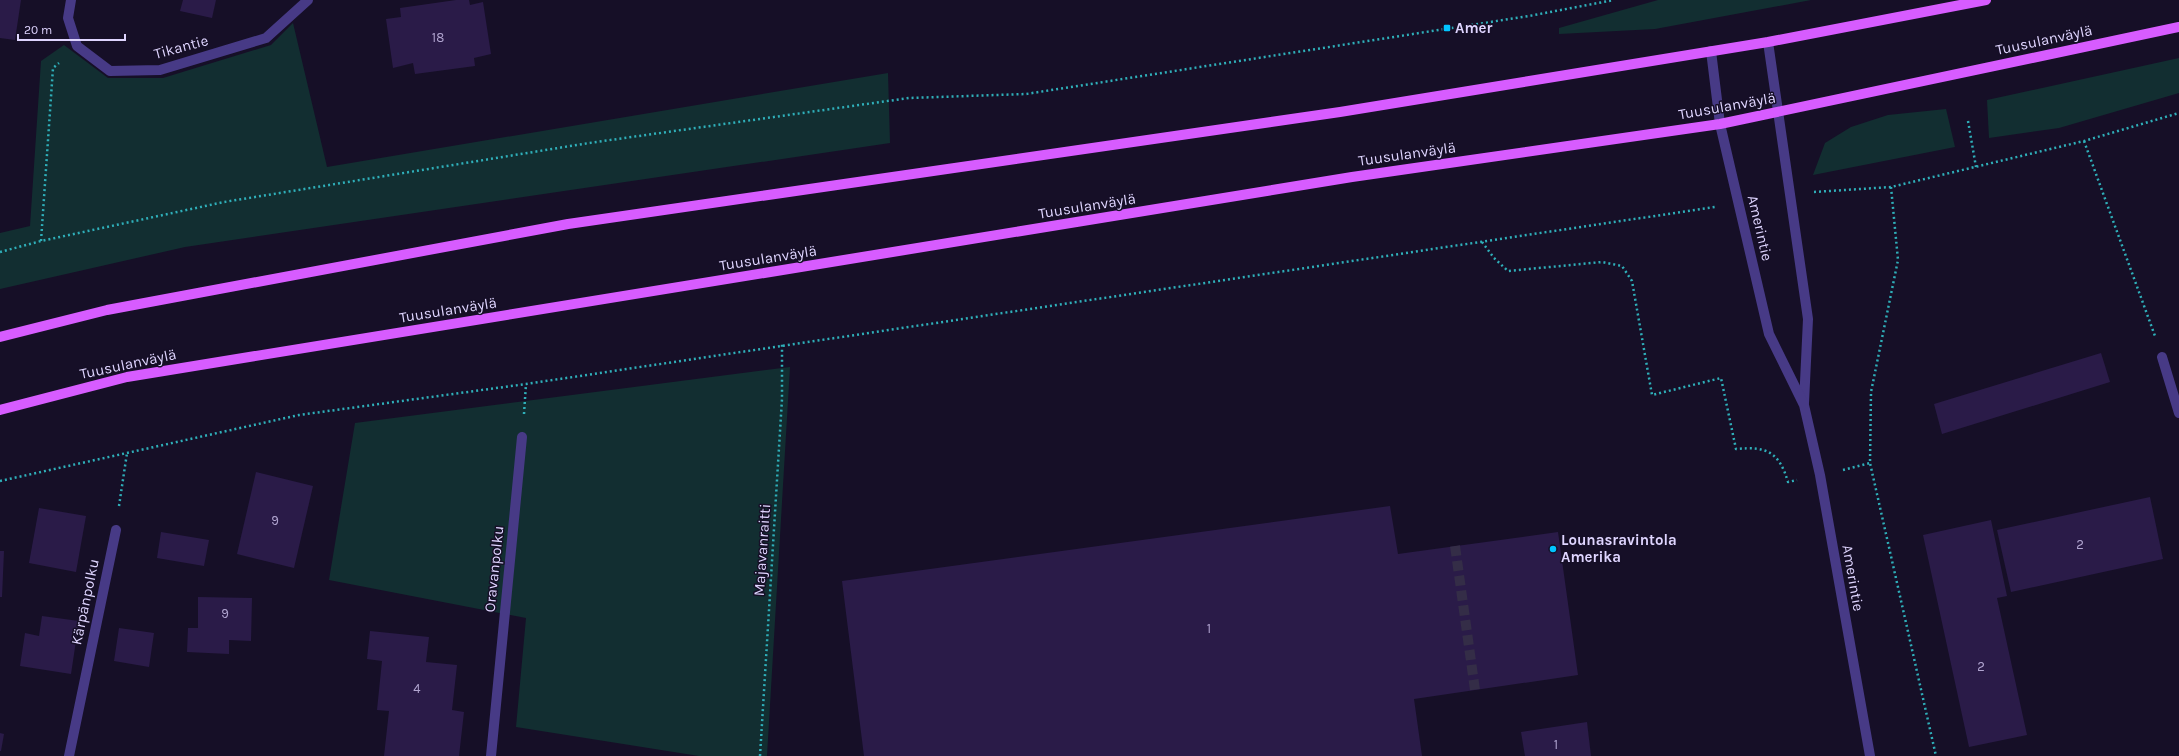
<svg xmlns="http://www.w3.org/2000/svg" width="2179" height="756" font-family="Karla,sans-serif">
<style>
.green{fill:#122e31}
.building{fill:#2a1b48}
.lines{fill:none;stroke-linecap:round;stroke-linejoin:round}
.minor-tunnel{stroke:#342d47;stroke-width:10;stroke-dasharray:10 5;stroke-linecap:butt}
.path{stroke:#2fafb9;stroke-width:2.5;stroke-dasharray:2 3;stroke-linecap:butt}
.minor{stroke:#473a86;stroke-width:10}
.major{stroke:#d75cff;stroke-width:10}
.poi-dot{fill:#01c4ff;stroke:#160f27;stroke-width:1.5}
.labels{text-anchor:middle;stroke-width:3;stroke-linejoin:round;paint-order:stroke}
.number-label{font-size:13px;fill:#b2a6d1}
.poi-label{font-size:15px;font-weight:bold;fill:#dfd5ff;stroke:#160f27;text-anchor:start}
.street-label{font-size:15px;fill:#dfd5ff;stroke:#160f27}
</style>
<rect width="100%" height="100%" fill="#160f27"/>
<!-- green -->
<g class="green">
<path d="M 1658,0 L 1811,0 L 1655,29 L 1559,34 L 1559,28 Z"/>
<path d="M 293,23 L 327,167 L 888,73 L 890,143 L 185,247 L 0,289 L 0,233 L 30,226 L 41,61 L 64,45 L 108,78 L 163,78 L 271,45 Z"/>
<path d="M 2179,58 L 2179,93 L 2059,128 L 1989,138 L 1987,100 Z"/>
<path d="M 1946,109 L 1955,147 L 1813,175 L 1825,143 L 1851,127 L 1888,115 Z"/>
<path d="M 790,367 L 767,756 L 699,756 L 516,727 L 526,618 L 329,580 L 355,423 Z"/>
</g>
<!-- building -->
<g class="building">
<path d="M 0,0 L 21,0 L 15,40 L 0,38 Z"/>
<path d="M 183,0 L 216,0 L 212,18 L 180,11 Z"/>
<path d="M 456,0 L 469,0 L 470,5 L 483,2 L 491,54 L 474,58 L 475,66 L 415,74 L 413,63 L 393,68 L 386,19 L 401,17 L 400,8 Z"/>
<path d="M 2101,353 L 2110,382 L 1942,434 L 1934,404 Z"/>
<path d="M 256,472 L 313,486 L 294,568 L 237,554 Z"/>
<path d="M 2150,497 L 2163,559 L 2011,592 L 1997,530 Z"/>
<path d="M 1390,506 L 1398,554 L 1558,532 L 1578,675 L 1414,699 L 1422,756 L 864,756 L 842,581 Z"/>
<path d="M 39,508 L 86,516 L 76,572 L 29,563 Z"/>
<path d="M 1991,520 L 2007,596 L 1997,598 L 2027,735 L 1969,747 L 1923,535 Z"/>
<path d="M 161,532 L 209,540 L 204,566 L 157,558 Z"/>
<path d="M 0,551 L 4,551 L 2,597 L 0,597 Z"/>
<path d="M 198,597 L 252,598 L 251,641 L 229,640 L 229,654 L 187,652 L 188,628 L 198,628 Z"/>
<path d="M 42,616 L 79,621 L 71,674 L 20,666 L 25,633 L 39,636 Z"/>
<path d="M 119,628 L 154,633 L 149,667 L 114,661 Z"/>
<path d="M 370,631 L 429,637 L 426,662 L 457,665 L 452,710 L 464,712 L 459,756 L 384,756 L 389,711 L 377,710 L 382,661 L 367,659 Z"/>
<path d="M 1587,722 L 1591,756 L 1525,756 L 1521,732 Z"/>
<path d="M 0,733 L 4,734 L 1,751 L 0,751 Z"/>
</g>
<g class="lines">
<!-- minor-tunnel -->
<path class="minor-tunnel" d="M 1455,546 L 1475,690"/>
<!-- path -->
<g class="path">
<path d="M 1968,121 L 1976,167"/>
<path d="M 2084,141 L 2155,336"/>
<path d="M 1891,187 L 1898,260 L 1871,392 L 1870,463 L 1936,756"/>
<path d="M 1814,192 L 1891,187 L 2084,141 L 2179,113"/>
<path d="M 41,241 L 53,68 L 59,63"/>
<path d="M 1482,242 L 1494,258 L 1508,271 L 1602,262 L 1622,266 L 1632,281 L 1652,395 L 1721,378 L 1736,449 C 1767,446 1779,452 1788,482 L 1797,480"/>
<path d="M 0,252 L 41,241 L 224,202 L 589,143 L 909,98 L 1026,94 L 1529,16 L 1614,0"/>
<path d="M 524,414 L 526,384"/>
<path d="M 1843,470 L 1870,463"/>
<path d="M 0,481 L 299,415 L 526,384 L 1715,207"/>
<path d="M 119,506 L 127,453"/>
<path d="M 760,756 L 782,399 L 782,344"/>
</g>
<!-- minor -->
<g class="minor">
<path d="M 71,0 L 68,18 L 77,46 L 110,71 L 160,70 L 266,38 L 308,0"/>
<path d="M 1768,42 L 1808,319 L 1804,403"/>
<path d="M 1711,51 L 1720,124 L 1769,334 L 1804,405 L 1820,475 L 1870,756"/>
<path d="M 2162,357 L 2179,413"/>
<path d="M 69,756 L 116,530"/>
<path d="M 491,756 L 522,437"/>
</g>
<!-- major -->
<g class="major">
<path d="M 0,337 L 107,310 L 568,224 L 1340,112 L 1768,42 L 1986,0"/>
<path d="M 0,410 L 127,377 L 1352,177 L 1720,124 L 2179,27"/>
</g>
</g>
<!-- markers -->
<g class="poi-dot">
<rect x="1443" y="24" width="8" height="8" rx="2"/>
<circle cx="1553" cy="549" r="4"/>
</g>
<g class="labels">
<!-- number labels -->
<g class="number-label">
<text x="438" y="42">18</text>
<text x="275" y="525">9</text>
<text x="2080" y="549">2</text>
<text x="225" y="618">9</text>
<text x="1209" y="633">1</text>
<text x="1981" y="671">2</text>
<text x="417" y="693">4</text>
<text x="1556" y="749">1</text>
</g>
<!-- poi labels -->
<g class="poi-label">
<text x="1455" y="33">Amer</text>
<text x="1561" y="545">Lounasravintola<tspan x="1561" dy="17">Amerika</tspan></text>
</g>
<!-- street labels -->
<g class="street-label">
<text transform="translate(2044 40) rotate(-12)" y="5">Tuusulanväylä</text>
<text transform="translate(181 47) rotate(-15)" y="5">Tikantie</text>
<text transform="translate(1727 106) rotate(-10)" y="5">Tuusulanväylä</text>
<text transform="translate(1407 154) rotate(-8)" y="5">Tuusulanväylä</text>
<text transform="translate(1087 206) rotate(-9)" y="5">Tuusulanväylä</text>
<text transform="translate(1760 228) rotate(77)" y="5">Amerintie</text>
<text transform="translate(768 258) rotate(-9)" y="5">Tuusulanväylä</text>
<text transform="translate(448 310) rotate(-9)" y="5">Tuusulanväylä</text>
<text transform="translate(128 364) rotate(-12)" y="5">Tuusulanväylä</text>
<text transform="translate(762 550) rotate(-86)" y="5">Majavanraitti</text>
<text transform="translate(494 569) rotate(-84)" y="5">Oravanpolku</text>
<text transform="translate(1853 578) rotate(80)" y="5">Amerintie</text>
<text transform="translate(85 602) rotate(-78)" y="5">Kärpänpolku</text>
</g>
</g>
<!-- scale -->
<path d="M18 34v6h107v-6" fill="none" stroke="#dfd5ff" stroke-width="2"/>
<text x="24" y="34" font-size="12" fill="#dfd5ff" stroke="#160f27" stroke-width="3" paint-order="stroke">20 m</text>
</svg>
